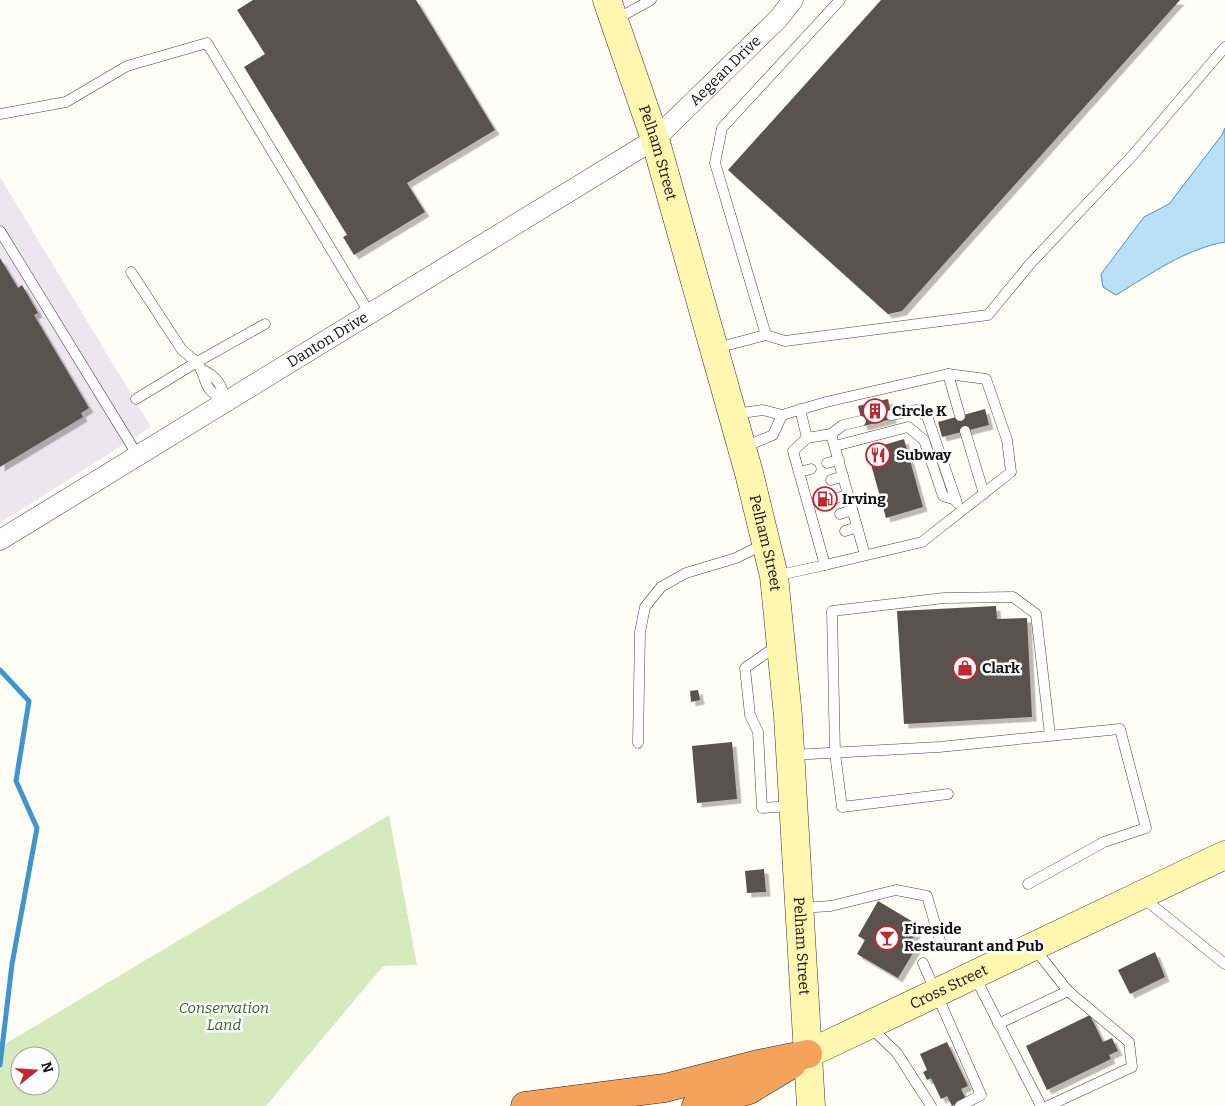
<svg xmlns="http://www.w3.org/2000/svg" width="1225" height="1106" font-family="Bitter,serif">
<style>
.industrial{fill:#eee6ef}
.green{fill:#d5ebbd;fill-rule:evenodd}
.water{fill:#b9e0f7;stroke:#3f96cf}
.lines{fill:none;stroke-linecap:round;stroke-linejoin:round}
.stream{stroke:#3f96cf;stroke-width:5}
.building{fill:#5a524d;filter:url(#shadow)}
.lane-casing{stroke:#444;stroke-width:11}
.street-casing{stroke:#444;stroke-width:21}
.secondary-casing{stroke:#333;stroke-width:29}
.highway-casing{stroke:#222;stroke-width:29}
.lane{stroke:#fff;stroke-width:10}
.street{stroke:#fff;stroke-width:20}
.secondary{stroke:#fff6b0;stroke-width:28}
.highway{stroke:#f5a25d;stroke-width:28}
.labels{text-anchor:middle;stroke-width:5;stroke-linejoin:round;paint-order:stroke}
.street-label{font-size:15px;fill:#111;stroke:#fff}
.poi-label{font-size:15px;font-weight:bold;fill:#111;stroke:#fff;text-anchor:start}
.park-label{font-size:15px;font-style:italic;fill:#2f6b1f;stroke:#fff}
</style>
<defs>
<filter id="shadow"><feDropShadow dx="4.5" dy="4.5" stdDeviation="0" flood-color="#0004"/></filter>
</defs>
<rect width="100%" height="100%" fill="#fffdf5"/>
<!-- industrial -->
<path class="industrial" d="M 0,177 L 151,427 L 0,523 Z"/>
<!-- green -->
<path class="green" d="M 389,815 L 417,965 L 383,966 L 266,1106 L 0,1106 L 0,1047 ZM 20,1056 L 50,1056 L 50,1086 L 20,1086 Z"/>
<!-- water -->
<path class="water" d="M 1225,128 L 1225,242 C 1185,249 1151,274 1116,295 L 1103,287 L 1101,274 L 1144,217 L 1169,204 L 1222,135 Z"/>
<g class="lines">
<!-- stream -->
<path class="stream" d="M 0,670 L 29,701 L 16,781 L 37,828 L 12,964 L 0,1065"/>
</g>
<!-- building -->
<g class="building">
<path d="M 253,0 L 416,0 L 495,130 L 407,183 L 425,212 L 354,255 L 343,237 L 347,235 L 244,67 L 265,54 L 237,10 Z"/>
<path d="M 881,0 L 1180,0 L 902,311 L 888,314 L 728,170 Z"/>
<path d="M 0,258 L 18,288 L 22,285 L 38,313 L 34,315 L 89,408 L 81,413 L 83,417 L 0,467 Z"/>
<path d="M 888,399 L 892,419 L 863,426 L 858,406 Z"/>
<path d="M 985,409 L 989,425 L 942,437 L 938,422 Z"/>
<path d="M 904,439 L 923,507 L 886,518 L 867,450 Z"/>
<path d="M 996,606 L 997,619 L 1027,618 L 1032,717 L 904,724 L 897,611 Z"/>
<path d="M 698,690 L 700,700 L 691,702 L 690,691 Z"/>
<path d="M 732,742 L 737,799 L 697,803 L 692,746 Z"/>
<path d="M 764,869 L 766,892 L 747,893 L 745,871 Z"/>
<path d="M 878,901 L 920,926 L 911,941 L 918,945 L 898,978 L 857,954 L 865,940 L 858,936 Z"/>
<path d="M 1155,952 L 1165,977 L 1130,994 L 1118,970 Z"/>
<path d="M 1090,1015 L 1103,1042 L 1112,1038 L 1118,1051 L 1109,1055 L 1111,1059 L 1047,1090 L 1026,1046 Z"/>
<path d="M 947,1042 L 968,1086 L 961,1089 L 966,1099 L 952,1106 L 947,1096 L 941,1099 L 931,1078 L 927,1080 L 923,1072 L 927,1070 L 920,1054 Z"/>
</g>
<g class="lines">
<!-- lane casing -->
<g class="lane-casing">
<g id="lane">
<path d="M 615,20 L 651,0"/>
<path d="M 0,114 L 66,102 L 127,66 L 207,43 L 370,314"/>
<path d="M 0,231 L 138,456"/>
<path d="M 131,272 L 182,350 L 197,362 L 265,324"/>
<path d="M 766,335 L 715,163 L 722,128 L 840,0"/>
<path d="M 716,348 L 766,335 L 785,341 L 988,315 L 1030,264 L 1132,156 L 1225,47"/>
<path d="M 201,369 C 217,376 222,385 226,402"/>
<path d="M 948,374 L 960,416"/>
<path d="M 136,399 L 197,362 C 210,383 199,386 226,402"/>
<path d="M 800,409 L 807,438"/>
<path d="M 734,414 L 763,410 L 782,415 L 826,402 L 948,374 L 986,379 L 1007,440 L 1011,472 L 922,542 L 825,565"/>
<path d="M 891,415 L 917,410 L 927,416 L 957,503"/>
<path d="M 965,431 L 984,494"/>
<path d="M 831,434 L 843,425 L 861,421"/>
<path d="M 835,446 L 908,427 L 924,440 L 943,496 L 956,500"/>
<path d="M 742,448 L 773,435 L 782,415"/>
<path d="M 827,463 L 839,460"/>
<path d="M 799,472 L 811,469"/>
<path d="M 831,480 L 843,476"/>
<path d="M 837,498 L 848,495"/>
<path d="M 840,514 L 852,510"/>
<path d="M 845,531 L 857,527"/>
<path d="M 775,576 L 825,565 L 793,451 L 807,438 L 831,434 L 865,555"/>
<path d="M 781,649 L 768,652 L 745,668 L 750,715 L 758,732 L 762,808 L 791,806"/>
<path d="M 638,743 L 640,632 L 645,607 L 661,587 L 686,573 L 736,558 L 764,544"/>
<path d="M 792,755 L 939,747 L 1120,729 L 1146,828 L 1104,842 L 1028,884"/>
<path d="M 948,794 L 842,807 L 835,753 L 832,611 L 944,598 L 1013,597 L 1036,614 L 1050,735"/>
<path d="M 1142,897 L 1225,964"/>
<path d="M 800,908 L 831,906 L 896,890 L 927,896 L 941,944"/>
<path d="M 1034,948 L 1068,991 L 1129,1042 L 1132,1067 L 1048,1106"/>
<path d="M 923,963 L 981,1095 L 960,1106"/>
<path d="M 974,975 L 1041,1106"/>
<path d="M 998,1024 L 1068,991"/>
<path d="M 870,1027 L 897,1053 L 931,1106"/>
</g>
</g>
<!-- street casing -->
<g class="street-casing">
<g id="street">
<path id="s1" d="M 0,540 L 655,139 L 778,19 L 793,0"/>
</g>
</g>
<!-- secondary casing -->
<g class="secondary-casing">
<g id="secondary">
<path id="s2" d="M 607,0 L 655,139 L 749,473 L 774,576 L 788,716 L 811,1106"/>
<path id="s3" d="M 808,1054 L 1225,855"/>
</g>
</g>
<!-- highway casing -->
<g class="highway-casing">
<g id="highway">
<path d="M 525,1106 L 665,1088 L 758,1064 L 808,1054"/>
<path d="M 696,1106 L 749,1090 L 792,1064"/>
</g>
</g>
<!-- lane -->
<use href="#lane" class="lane"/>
<!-- street -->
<use href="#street" class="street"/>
<!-- secondary -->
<use href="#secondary" class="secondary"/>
<!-- highway -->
<use href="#highway" class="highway"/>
</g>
<!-- icons -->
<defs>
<g id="building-ring" transform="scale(1.25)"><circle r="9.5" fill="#fff" stroke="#c4262e" stroke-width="1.5"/><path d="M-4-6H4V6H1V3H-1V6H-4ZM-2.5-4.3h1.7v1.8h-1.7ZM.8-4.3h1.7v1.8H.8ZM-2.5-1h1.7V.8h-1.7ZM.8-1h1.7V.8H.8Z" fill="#c4262e"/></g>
<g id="restaurant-ring" transform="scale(1.25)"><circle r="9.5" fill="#fff" stroke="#c4262e" stroke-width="1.5"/><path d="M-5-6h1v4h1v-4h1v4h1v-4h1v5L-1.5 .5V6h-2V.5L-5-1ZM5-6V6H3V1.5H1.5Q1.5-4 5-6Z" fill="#c4262e"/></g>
<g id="fuel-ring" transform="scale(1.25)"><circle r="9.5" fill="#fff" stroke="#c4262e" stroke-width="1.5"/><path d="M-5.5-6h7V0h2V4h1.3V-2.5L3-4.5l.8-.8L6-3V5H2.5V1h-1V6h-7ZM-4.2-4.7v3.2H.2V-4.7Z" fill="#c4262e"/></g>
<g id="shop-ring" transform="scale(1.25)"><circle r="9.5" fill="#fff" stroke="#c4262e" stroke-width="1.5"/><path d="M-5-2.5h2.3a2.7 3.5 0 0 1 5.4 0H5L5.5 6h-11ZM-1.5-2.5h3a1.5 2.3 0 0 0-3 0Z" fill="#c4262e"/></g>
<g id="bar-ring" transform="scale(1.25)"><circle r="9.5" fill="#fff" stroke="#c4262e" stroke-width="1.5"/><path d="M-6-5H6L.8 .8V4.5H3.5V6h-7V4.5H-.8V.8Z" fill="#c4262e"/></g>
</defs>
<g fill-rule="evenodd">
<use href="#building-ring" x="875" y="411"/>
<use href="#restaurant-ring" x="878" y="455"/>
<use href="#fuel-ring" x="825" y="499"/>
<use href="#shop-ring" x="965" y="668"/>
<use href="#bar-ring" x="887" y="938"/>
</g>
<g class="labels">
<!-- street labels -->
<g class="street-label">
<text dy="5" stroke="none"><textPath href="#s1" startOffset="866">Aegean Drive</textPath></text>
<text dy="5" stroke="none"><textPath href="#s2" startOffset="161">Pelham Street</textPath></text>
<text dy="5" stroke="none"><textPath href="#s1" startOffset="384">Danton Drive</textPath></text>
<text dy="5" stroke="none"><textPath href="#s2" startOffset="566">Pelham Street</textPath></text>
<text dy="5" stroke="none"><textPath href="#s2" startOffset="971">Pelham Street</textPath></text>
<text dy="5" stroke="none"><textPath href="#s3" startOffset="156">Cross Street</textPath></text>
</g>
<!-- poi labels -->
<g class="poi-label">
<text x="892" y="416">Circle K</text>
<text x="896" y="460">Subway</text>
<text x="842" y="504">Irving</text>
<text x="982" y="673">Clark</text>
<text x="904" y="934">Fireside<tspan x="904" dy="17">Restaurant and Pub</tspan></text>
</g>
<!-- park labels -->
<g class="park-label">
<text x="224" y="1013">Conservation<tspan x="224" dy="17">Land</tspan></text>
</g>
</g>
<!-- north arrow -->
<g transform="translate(35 1071) rotate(73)"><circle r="24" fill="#ffffff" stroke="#a0a0a0"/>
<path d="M0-4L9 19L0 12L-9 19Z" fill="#c4262e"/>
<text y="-8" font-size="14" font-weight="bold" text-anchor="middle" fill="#111111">N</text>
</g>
</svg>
